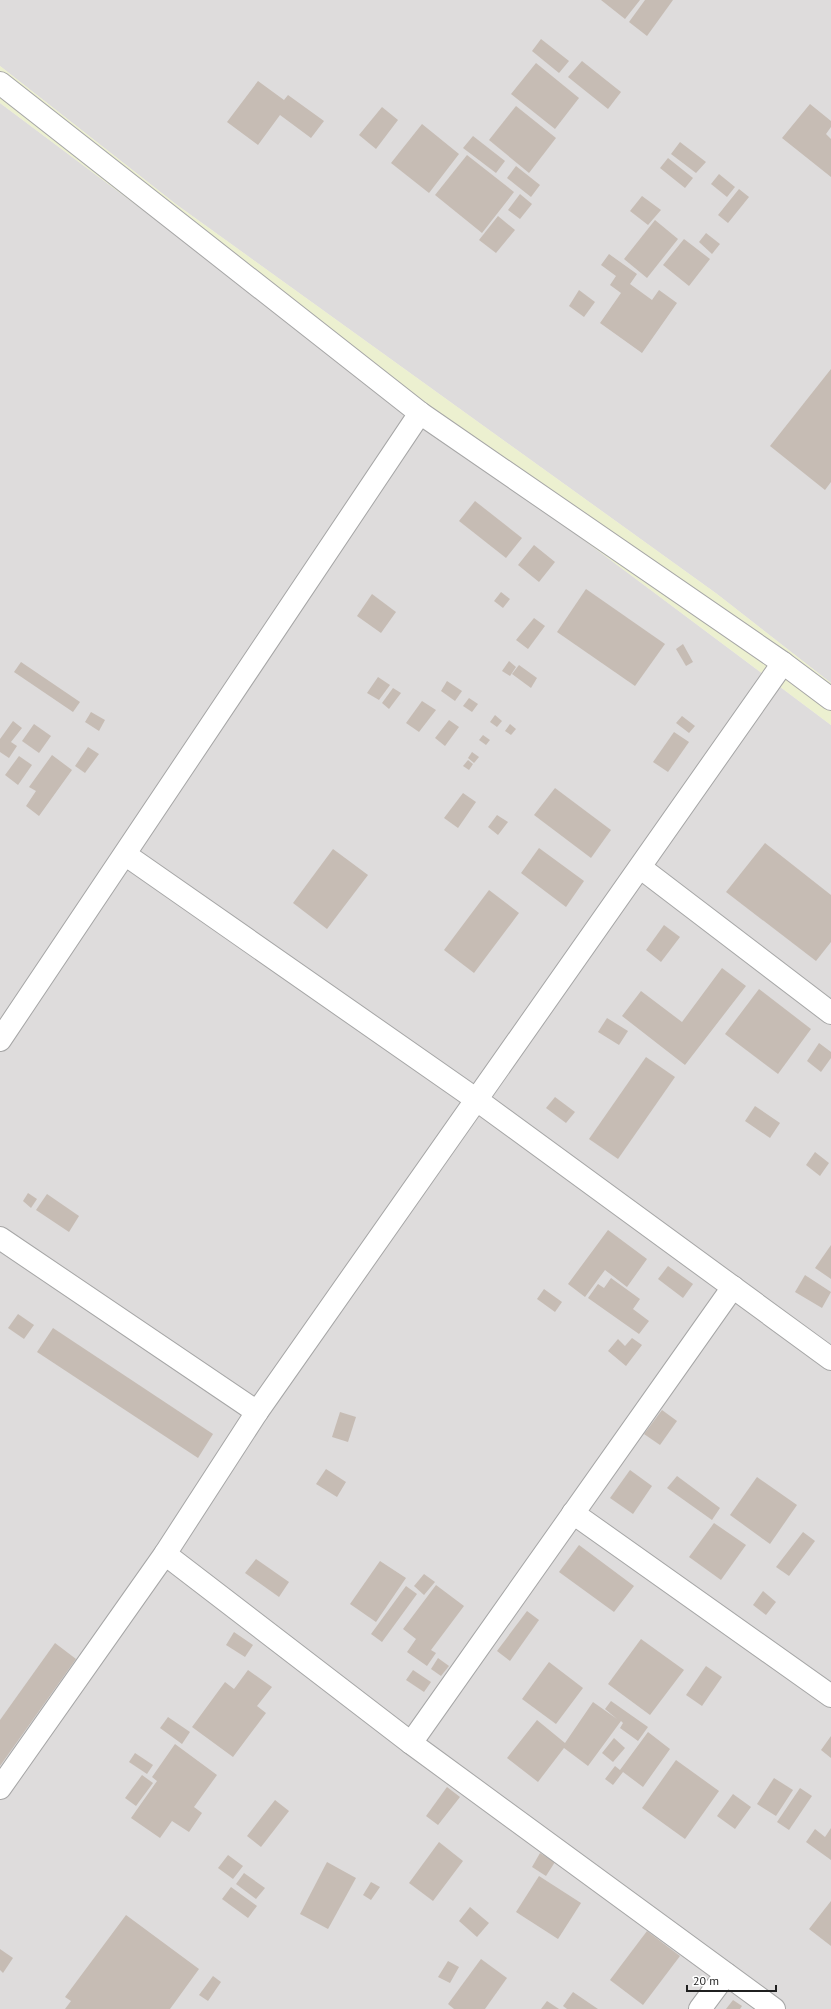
<svg xmlns="http://www.w3.org/2000/svg" width="831" height="2009" font-family="'PT Sans',sans-serif">
<style>
.residential{fill:#dedcdc}
.farmland{fill:#ecf0d0}
.building{fill:#c6bcb4}
.lines{fill:none;stroke-linecap:round;stroke-linejoin:round}
.minor-casing{stroke:#a6a6a6;stroke-width:24}
.minor{stroke:#fff;stroke-width:22}
</style>
<rect width="100%" height="100%" fill="#f1ede5"/>
<!-- residential -->
<g class="residential">
<path d="M 0,0 L 831,0 L 831,683 L 717,594 L 177,205 L 0,66 Z"/>
<path d="M 0,103 L 831,725 L 831,2009 L 0,2009 Z"/>
</g>
<!-- farmland -->
<path class="farmland" d="M 0,66 L 177,205 L 717,594 L 831,683 L 831,725 L 0,103 Z"/>
<!-- building -->
<g class="building">
<path d="M 601,0 L 640,0 L 625,19 Z"/>
<path d="M 645,0 L 673,0 L 647,36 L 629,22 Z"/>
<path d="M 541,39 L 569,61 L 559,73 L 532,51 Z"/>
<path d="M 582,61 L 621,92 L 608,109 L 568,77 Z"/>
<path d="M 536,63 L 579,98 L 555,129 L 511,94 Z"/>
<path d="M 258,81 L 284,100 L 288,95 L 324,121 L 311,138 L 280,115 L 258,145 L 227,122 Z"/>
<path d="M 810,104 L 831,121 L 831,127 L 826,134 L 831,139 L 831,177 L 782,138 Z"/>
<path d="M 516,106 L 556,138 L 529,173 L 489,140 Z"/>
<path d="M 382,107 L 398,120 L 376,149 L 359,135 Z"/>
<path d="M 422,124 L 459,154 L 429,193 L 391,163 Z"/>
<path d="M 473,136 L 505,161 L 496,173 L 463,148 Z"/>
<path d="M 680,142 L 706,162 L 696,173 L 671,154 Z"/>
<path d="M 467,155 L 514,192 L 482,233 L 435,195 Z"/>
<path d="M 668,158 L 693,178 L 685,188 L 660,168 Z"/>
<path d="M 516,166 L 540,185 L 531,197 L 507,178 Z"/>
<path d="M 719,174 L 735,187 L 727,197 L 711,184 Z"/>
<path d="M 739,189 L 749,197 L 728,223 L 718,215 Z"/>
<path d="M 520,194 L 532,204 L 520,219 L 508,210 Z"/>
<path d="M 642,196 L 661,210 L 648,225 L 630,211 Z"/>
<path d="M 498,216 L 515,230 L 496,253 L 479,240 Z"/>
<path d="M 655,220 L 678,239 L 647,278 L 624,259 Z"/>
<path d="M 706,233 L 720,244 L 712,254 L 699,242 Z"/>
<path d="M 684,239 L 710,259 L 689,286 L 663,265 Z"/>
<path d="M 609,254 L 637,274 L 630,284 L 652,300 L 659,290 L 677,303 L 642,353 L 600,323 L 621,293 L 610,285 L 616,276 L 601,265 Z"/>
<path d="M 579,290 L 595,302 L 584,317 L 569,306 Z"/>
<path d="M 831,369 L 831,482 L 825,490 L 770,446 Z"/>
<path d="M 475,501 L 522,538 L 506,558 L 459,521 Z"/>
<path d="M 534,545 L 555,562 L 539,582 L 518,565 Z"/>
<path d="M 586,589 L 665,644 L 635,686 L 557,632 Z"/>
<path d="M 501,592 L 510,599 L 503,608 L 494,601 Z"/>
<path d="M 372,594 L 396,612 L 381,633 L 357,616 Z"/>
<path d="M 534,618 L 545,626 L 528,649 L 516,640 Z"/>
<path d="M 683,644 L 693,662 L 686,666 L 676,649 Z"/>
<path d="M 509,661 L 516,667 L 510,676 L 502,671 Z"/>
<path d="M 21,662 L 80,702 L 73,712 L 14,672 Z"/>
<path d="M 519,665 L 537,678 L 531,688 L 512,674 Z"/>
<path d="M 378,677 L 390,685 L 379,700 L 367,693 Z"/>
<path d="M 447,681 L 462,691 L 455,701 L 441,691 Z"/>
<path d="M 393,688 L 401,693 L 389,709 L 382,703 Z"/>
<path d="M 469,698 L 478,704 L 472,712 L 463,706 Z"/>
<path d="M 422,701 L 436,710 L 419,732 L 406,723 Z"/>
<path d="M 91,712 L 105,720 L 99,731 L 85,722 Z"/>
<path d="M 495,715 L 502,721 L 497,727 L 490,722 Z"/>
<path d="M 682,716 L 695,726 L 689,733 L 676,723 Z"/>
<path d="M 449,720 L 459,727 L 445,746 L 435,738 Z"/>
<path d="M 13,721 L 22,728 L 11,742 L 17,746 L 9,758 L 0,752 L 0,739 Z"/>
<path d="M 34,724 L 51,736 L 39,753 L 22,741 Z"/>
<path d="M 510,724 L 516,729 L 511,735 L 505,731 Z"/>
<path d="M 674,732 L 689,742 L 668,772 L 653,762 Z"/>
<path d="M 483,735 L 490,740 L 486,745 L 479,740 Z"/>
<path d="M 88,747 L 99,754 L 85,773 L 75,766 Z"/>
<path d="M 472,752 L 479,757 L 474,763 L 468,758 Z"/>
<path d="M 52,755 L 72,770 L 39,816 L 26,806 L 36,791 L 29,787 Z"/>
<path d="M 19,756 L 32,765 L 18,785 L 5,775 Z"/>
<path d="M 468,760 L 473,764 L 469,770 L 463,766 Z"/>
<path d="M 555,788 L 611,830 L 591,858 L 534,815 Z"/>
<path d="M 463,793 L 476,802 L 458,828 L 444,818 Z"/>
<path d="M 497,815 L 508,822 L 498,835 L 488,827 Z"/>
<path d="M 765,843 L 831,895 L 831,942 L 816,961 L 726,892 Z"/>
<path d="M 539,848 L 584,881 L 566,907 L 521,873 Z"/>
<path d="M 333,849 L 368,875 L 327,929 L 293,903 Z"/>
<path d="M 489,890 L 519,913 L 474,973 L 444,950 Z"/>
<path d="M 664,925 L 680,937 L 661,962 L 646,950 Z"/>
<path d="M 722,968 L 746,986 L 685,1065 L 622,1016 L 641,991 L 682,1022 Z"/>
<path d="M 759,989 L 811,1029 L 778,1074 L 725,1034 Z"/>
<path d="M 607,1018 L 628,1031 L 619,1045 L 598,1032 Z"/>
<path d="M 819,1043 L 831,1052 L 831,1058 L 821,1072 L 807,1061 Z"/>
<path d="M 646,1057 L 675,1077 L 618,1159 L 589,1139 Z"/>
<path d="M 555,1097 L 575,1112 L 566,1123 L 546,1108 Z"/>
<path d="M 755,1106 L 780,1123 L 770,1138 L 745,1121 Z"/>
<path d="M 815,1152 L 829,1163 L 820,1176 L 806,1165 Z"/>
<path d="M 28,1193 L 37,1199 L 31,1208 L 23,1201 Z"/>
<path d="M 47,1194 L 79,1216 L 69,1232 L 36,1210 Z"/>
<path d="M 608,1230 L 647,1259 L 627,1287 L 605,1270 L 585,1297 L 568,1284 Z"/>
<path d="M 831,1245 L 831,1279 L 815,1268 Z"/>
<path d="M 668,1266 L 693,1284 L 683,1298 L 658,1279 Z"/>
<path d="M 805,1275 L 831,1292 L 822,1308 L 795,1292 Z"/>
<path d="M 611,1278 L 640,1299 L 633,1309 L 649,1321 L 639,1334 L 588,1298 L 598,1284 L 604,1288 Z"/>
<path d="M 544,1289 L 562,1302 L 555,1312 L 537,1299 Z"/>
<path d="M 18,1314 L 34,1325 L 24,1339 L 8,1328 Z"/>
<path d="M 53,1328 L 213,1434 L 198,1458 L 37,1352 Z"/>
<path d="M 632,1338 L 642,1345 L 626,1366 L 608,1351 L 618,1339 L 625,1346 Z"/>
<path d="M 662,1410 L 677,1421 L 660,1445 L 644,1434 Z"/>
<path d="M 340,1412 L 356,1417 L 348,1442 L 332,1437 Z"/>
<path d="M 326,1469 L 346,1482 L 337,1497 L 316,1484 Z"/>
<path d="M 630,1470 L 652,1486 L 633,1514 L 610,1498 Z"/>
<path d="M 677,1476 L 720,1508 L 712,1520 L 667,1488 Z"/>
<path d="M 757,1477 L 797,1505 L 770,1544 L 730,1515 Z"/>
<path d="M 714,1523 L 746,1545 L 721,1580 L 689,1557 Z"/>
<path d="M 803,1532 L 815,1541 L 789,1576 L 776,1567 Z"/>
<path d="M 579,1545 L 634,1586 L 614,1612 L 559,1572 Z"/>
<path d="M 256,1559 L 289,1582 L 279,1597 L 245,1573 Z"/>
<path d="M 380,1561 L 406,1578 L 376,1622 L 350,1604 Z"/>
<path d="M 424,1574 L 435,1582 L 424,1595 L 414,1586 Z"/>
<path d="M 436,1585 L 464,1606 L 431,1650 L 436,1653 L 427,1666 L 407,1652 L 416,1639 L 403,1629 Z"/>
<path d="M 406,1586 L 417,1594 L 382,1642 L 371,1634 Z"/>
<path d="M 763,1591 L 776,1602 L 766,1615 L 753,1605 Z"/>
<path d="M 527,1611 L 539,1620 L 510,1661 L 497,1651 Z"/>
<path d="M 234,1632 L 253,1645 L 245,1657 L 226,1645 Z"/>
<path d="M 641,1639 L 684,1670 L 650,1715 L 608,1684 Z"/>
<path d="M 55,1643 L 76,1659 L 0,1766 L 0,1720 Z"/>
<path d="M 438,1658 L 449,1666 L 441,1676 L 431,1669 Z"/>
<path d="M 549,1662 L 583,1688 L 556,1724 L 522,1699 Z"/>
<path d="M 706,1666 L 722,1677 L 702,1706 L 686,1695 Z"/>
<path d="M 248,1670 L 272,1687 L 257,1706 L 266,1713 L 233,1757 L 192,1727 L 225,1682 L 234,1689 Z"/>
<path d="M 413,1670 L 431,1682 L 424,1692 L 406,1680 Z"/>
<path d="M 611,1701 L 648,1727 L 638,1741 L 620,1728 L 623,1723 L 621,1721 L 588,1766 L 564,1748 L 538,1782 L 507,1758 L 537,1720 L 565,1743 L 593,1702 L 617,1719 L 605,1709 Z"/>
<path d="M 168,1717 L 190,1732 L 182,1744 L 160,1728 Z"/>
<path d="M 648,1732 L 670,1749 L 643,1787 L 623,1772 L 613,1785 L 605,1779 L 615,1766 L 620,1770 Z"/>
<path d="M 831,1736 L 831,1758 L 821,1750 Z"/>
<path d="M 614,1738 L 625,1748 L 613,1762 L 602,1753 Z"/>
<path d="M 175,1744 L 217,1775 L 194,1807 L 202,1813 L 189,1832 L 172,1821 L 160,1838 L 131,1818 L 157,1781 L 152,1777 Z"/>
<path d="M 135,1753 L 153,1765 L 147,1774 L 129,1762 Z"/>
<path d="M 676,1760 L 719,1791 L 685,1839 L 642,1808 Z"/>
<path d="M 142,1775 L 153,1783 L 136,1806 L 125,1798 Z"/>
<path d="M 774,1778 L 793,1790 L 776,1816 L 757,1804 Z"/>
<path d="M 447,1787 L 460,1797 L 438,1825 L 426,1816 Z"/>
<path d="M 800,1788 L 812,1796 L 789,1830 L 777,1822 Z"/>
<path d="M 733,1794 L 751,1807 L 735,1829 L 717,1816 Z"/>
<path d="M 275,1800 L 289,1811 L 261,1847 L 247,1836 Z"/>
<path d="M 831,1828 L 831,1860 L 806,1842 L 815,1829 L 825,1837 Z"/>
<path d="M 439,1842 L 463,1861 L 433,1901 L 409,1883 Z"/>
<path d="M 540,1853 L 555,1862 L 546,1876 L 532,1867 Z"/>
<path d="M 228,1855 L 243,1866 L 233,1879 L 218,1868 Z"/>
<path d="M 327,1862 L 356,1878 L 328,1929 L 300,1914 Z"/>
<path d="M 244,1873 L 265,1888 L 256,1899 L 236,1884 Z"/>
<path d="M 539,1876 L 581,1903 L 558,1939 L 516,1912 Z"/>
<path d="M 371,1882 L 380,1887 L 371,1900 L 363,1895 Z"/>
<path d="M 231,1887 L 257,1906 L 248,1918 L 222,1899 Z"/>
<path d="M 831,1901 L 831,1946 L 809,1929 Z"/>
<path d="M 470,1907 L 489,1923 L 477,1937 L 459,1921 Z"/>
<path d="M 126,1915 L 199,1969 L 170,2009 L 65,2009 L 71,2001 L 65,1997 Z"/>
<path d="M 647,1931 L 680,1956 L 643,2005 L 610,1980 Z"/>
<path d="M 0,1949 L 13,1958 L 3,1973 L 0,1970 Z"/>
<path d="M 481,1959 L 507,1978 L 485,2009 L 454,2009 L 448,2004 Z"/>
<path d="M 448,1961 L 459,1967 L 450,1983 L 438,1977 Z"/>
<path d="M 213,1976 L 221,1982 L 208,2001 L 199,1995 Z"/>
<path d="M 573,1992 L 598,2009 L 567,2009 L 563,2006 Z"/>
<path d="M 733,2000 L 742,2006 L 740,2009 L 726,2009 Z"/>
<path d="M 547,2001 L 559,2009 L 541,2009 Z"/>
</g>
<g class="lines">
<!-- minor casing -->
<g class="minor-casing">
<g id="minor">
<path d="M 0,83 L 420,413 L 783,663 L 831,699"/>
<path d="M 126,855 L 477,1100 L 831,1359"/>
<path d="M 641,868 L 831,1013"/>
<path d="M 0,1040 L 420,413"/>
<path d="M 0,1238 L 257,1412"/>
<path d="M 573,1513 L 831,1696"/>
<path d="M 165,1554 L 411,1743 L 774,2009"/>
<path d="M 411,1743 L 733,1287"/>
<path d="M 0,1788 L 165,1554 L 257,1412 L 783,663"/>
<path d="M 700,2009 L 726,1974"/>
</g>
</g>
<!-- minor -->
<use href="#minor" class="minor"/>
</g>
<!-- scale -->
<path d="M687 1985v6h89v-6" fill="none" stroke="#1f1f1f" stroke-width="2"/>
<text x="693" y="1985" font-size="12" fill="#1f1f1f" stroke="#ffffff" stroke-width="3" paint-order="stroke">20 m</text>
</svg>
